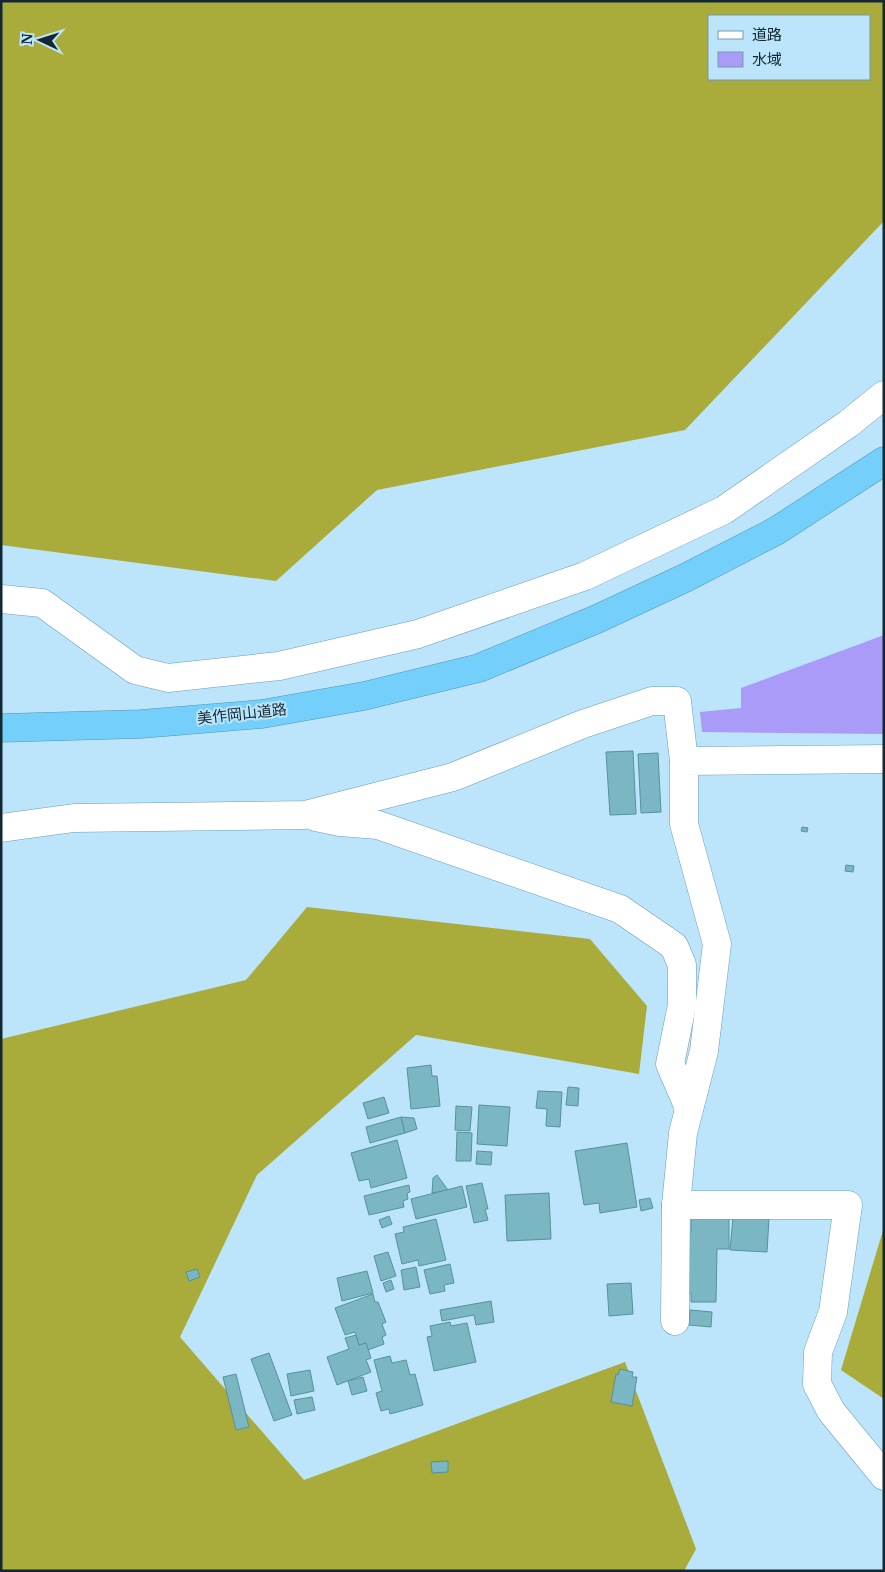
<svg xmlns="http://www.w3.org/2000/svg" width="885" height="1572" font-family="Merriweather,'Noto Sans JP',serif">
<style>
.forest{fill:#a9ab3a;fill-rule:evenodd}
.water{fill:#aa9bf8}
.building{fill:#7ab7c2;stroke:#55929d}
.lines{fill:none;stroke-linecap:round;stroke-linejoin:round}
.minor-casing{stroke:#6b9db6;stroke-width:29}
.motorway-casing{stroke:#5295b5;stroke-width:29}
.minor{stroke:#fff;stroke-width:28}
.motorway{stroke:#74d0fb;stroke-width:28}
.labels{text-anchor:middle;stroke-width:4;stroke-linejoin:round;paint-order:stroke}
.street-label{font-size:15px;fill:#132832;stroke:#bce5fb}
</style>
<rect width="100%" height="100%" fill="#bce5fb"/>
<!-- forest -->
<g class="forest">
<path d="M 1,1 L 884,1 L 884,221 L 685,430 L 377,490 L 276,581 L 1,545 ZM 709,16 L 869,16 L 869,79 L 709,79 Z"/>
<path d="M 307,907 L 590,939 L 647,1006 L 639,1074 L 416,1035 L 257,1175 L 180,1337 L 304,1480 L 625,1362 L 696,1549 L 684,1571 L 1,1571 L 1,1039 L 246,980 Z"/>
<path d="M 884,1227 L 884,1399 L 841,1370 Z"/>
</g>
<!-- water -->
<path class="water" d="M 884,635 L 884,734 L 702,732 L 700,712 L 741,708 L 741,688 Z"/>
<!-- building -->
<g class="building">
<path d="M 633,751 L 636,814 L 610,815 L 606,752 Z"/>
<path d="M 658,753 L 661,812 L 641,813 L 638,754 Z"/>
<path d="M 802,827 L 808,828 L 807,832 L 801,831 Z"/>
<path d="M 846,865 L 854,866 L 853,872 L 845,871 Z"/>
<path d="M 431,1065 L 432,1076 L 437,1076 L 440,1106 L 411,1109 L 407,1068 Z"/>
<path d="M 568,1087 L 579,1088 L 578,1106 L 566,1105 Z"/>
<path d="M 538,1091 L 562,1092 L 560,1127 L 546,1126 L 547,1109 L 536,1108 Z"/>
<path d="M 384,1097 L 389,1113 L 368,1119 L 363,1103 Z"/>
<path d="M 479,1105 L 510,1107 L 507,1146 L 477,1144 Z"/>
<path d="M 456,1106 L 472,1107 L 470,1131 L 455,1130 Z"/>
<path d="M 401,1117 L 405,1133 L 370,1143 L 366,1127 Z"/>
<path d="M 401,1117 L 414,1118 L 417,1129 L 405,1133 Z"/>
<path d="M 457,1132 L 472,1133 L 471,1161 L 456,1161 Z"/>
<path d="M 397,1140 L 407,1178 L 371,1188 L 369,1179 L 359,1181 L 351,1153 Z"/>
<path d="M 627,1143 L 637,1207 L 600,1213 L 599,1203 L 584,1205 L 575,1151 Z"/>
<path d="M 477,1151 L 492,1152 L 491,1165 L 476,1164 Z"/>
<path d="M 437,1175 L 448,1190 L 432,1193 L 433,1178 Z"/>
<path d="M 482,1183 L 488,1209 L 485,1209 L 488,1220 L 474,1223 L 466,1186 Z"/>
<path d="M 409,1185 L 410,1192 L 407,1193 L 408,1199 L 403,1201 L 404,1207 L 369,1215 L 364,1196 Z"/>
<path d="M 462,1186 L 467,1207 L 416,1219 L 411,1199 Z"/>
<path d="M 549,1193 L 551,1239 L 507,1241 L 505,1195 Z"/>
<path d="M 650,1198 L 653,1208 L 641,1211 L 639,1200 Z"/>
<path d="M 389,1216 L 392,1224 L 382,1228 L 379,1220 Z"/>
<path d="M 733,1217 L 769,1219 L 767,1252 L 730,1250 Z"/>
<path d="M 691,1218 L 729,1218 L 729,1249 L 717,1249 L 716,1302 L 691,1302 L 691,1293 L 687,1293 L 688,1232 L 691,1232 Z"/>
<path d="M 436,1219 L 446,1260 L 419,1266 L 418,1260 L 402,1264 L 395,1234 L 404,1232 L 403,1227 Z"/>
<path d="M 388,1252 L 396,1276 L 381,1281 L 374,1256 Z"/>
<path d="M 450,1264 L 454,1283 L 444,1285 L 445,1291 L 430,1294 L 424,1270 Z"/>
<path d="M 416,1267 L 420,1287 L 404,1290 L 401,1270 Z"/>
<path d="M 197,1269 L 200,1277 L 189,1281 L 186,1272 Z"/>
<path d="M 367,1271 L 373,1293 L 342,1301 L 337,1278 Z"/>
<path d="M 391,1280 L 394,1289 L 386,1292 L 383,1283 Z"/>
<path d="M 631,1283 L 633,1314 L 609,1316 L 607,1284 Z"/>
<path d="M 373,1294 L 375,1302 L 378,1302 L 386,1322 L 382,1324 L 386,1335 L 382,1337 L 384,1344 L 368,1350 L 366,1343 L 359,1345 L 355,1332 L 345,1335 L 335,1308 Z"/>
<path d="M 491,1301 L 494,1322 L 476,1325 L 474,1315 L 442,1321 L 440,1310 Z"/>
<path d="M 690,1310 L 712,1312 L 711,1327 L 689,1325 Z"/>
<path d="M 450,1322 L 451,1326 L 467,1323 L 476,1362 L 434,1371 L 427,1337 L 432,1336 L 430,1326 Z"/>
<path d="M 356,1335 L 359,1345 L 366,1343 L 371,1358 L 366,1360 L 371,1372 L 337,1385 L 327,1357 L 349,1349 L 345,1338 Z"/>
<path d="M 269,1353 L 292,1415 L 274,1421 L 251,1359 Z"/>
<path d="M 390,1356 L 392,1363 L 406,1360 L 410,1375 L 415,1374 L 423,1405 L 390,1414 L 389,1409 L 381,1411 L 376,1393 L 382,1391 L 374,1360 Z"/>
<path d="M 620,1369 L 633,1372 L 632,1377 L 637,1377 L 632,1406 L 611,1402 L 616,1374 L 618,1375 Z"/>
<path d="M 310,1370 L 314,1391 L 291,1396 L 287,1374 Z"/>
<path d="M 236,1374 L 249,1427 L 236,1430 L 223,1377 Z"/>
<path d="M 363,1377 L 367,1391 L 352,1395 L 348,1381 Z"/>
<path d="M 312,1397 L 315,1410 L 297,1414 L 294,1400 Z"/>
<path d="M 448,1461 L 448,1472 L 432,1473 L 431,1462 Z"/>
</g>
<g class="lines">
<!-- minor casing -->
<g class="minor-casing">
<g id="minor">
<path d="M 1,599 L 42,603 L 135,670 L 168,678 L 279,666 L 418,634 L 585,576 L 724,510 L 848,424 L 884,395"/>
<path d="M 884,759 L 684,761 L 684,824 L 717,944 L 704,1051 L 683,1133 L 676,1205 L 848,1205 L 833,1312 L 818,1352 L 817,1384 L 831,1411 L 884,1476"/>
<path d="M 316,817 L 340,822 L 378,825 L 620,909 L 674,946 L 682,965 L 682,1005 L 670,1064 L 689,1108"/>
<path d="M 1,828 L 74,818 L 305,815 L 453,777 L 583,724 L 652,701 L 677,701 L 684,761"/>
<path d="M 675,1321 L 676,1205"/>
</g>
</g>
<!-- motorway casing -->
<g class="motorway-casing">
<path id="motorway" d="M 1,728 L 141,724 L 262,714 L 364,696 L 479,668 L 597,619 L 685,578 L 776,531 L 884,461"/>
</g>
<!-- minor -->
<use href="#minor" class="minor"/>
<!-- motorway -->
<use href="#motorway" class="motorway"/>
</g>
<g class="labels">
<!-- street labels -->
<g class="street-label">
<text transform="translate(242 714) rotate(-6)" y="5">美作岡山道路</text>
</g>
</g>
<!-- border -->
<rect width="885" height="1572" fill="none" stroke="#132832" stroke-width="5"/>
<!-- legend -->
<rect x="708" y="15" width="162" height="65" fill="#bce5fb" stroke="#7899ab"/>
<rect x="718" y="31" width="25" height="8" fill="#ffffff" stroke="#7899ab"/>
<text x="752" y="40" font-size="15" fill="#132832">道路</text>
<rect x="718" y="52" width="25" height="15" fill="#aa9bf8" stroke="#7899ab"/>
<text x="752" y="65" font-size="15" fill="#132832">水域</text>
<!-- north arrow -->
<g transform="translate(40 40) rotate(274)" stroke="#bce5fb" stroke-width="4" paint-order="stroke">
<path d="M0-4L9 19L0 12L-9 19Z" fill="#132832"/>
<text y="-8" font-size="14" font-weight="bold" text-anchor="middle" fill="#132832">N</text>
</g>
</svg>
